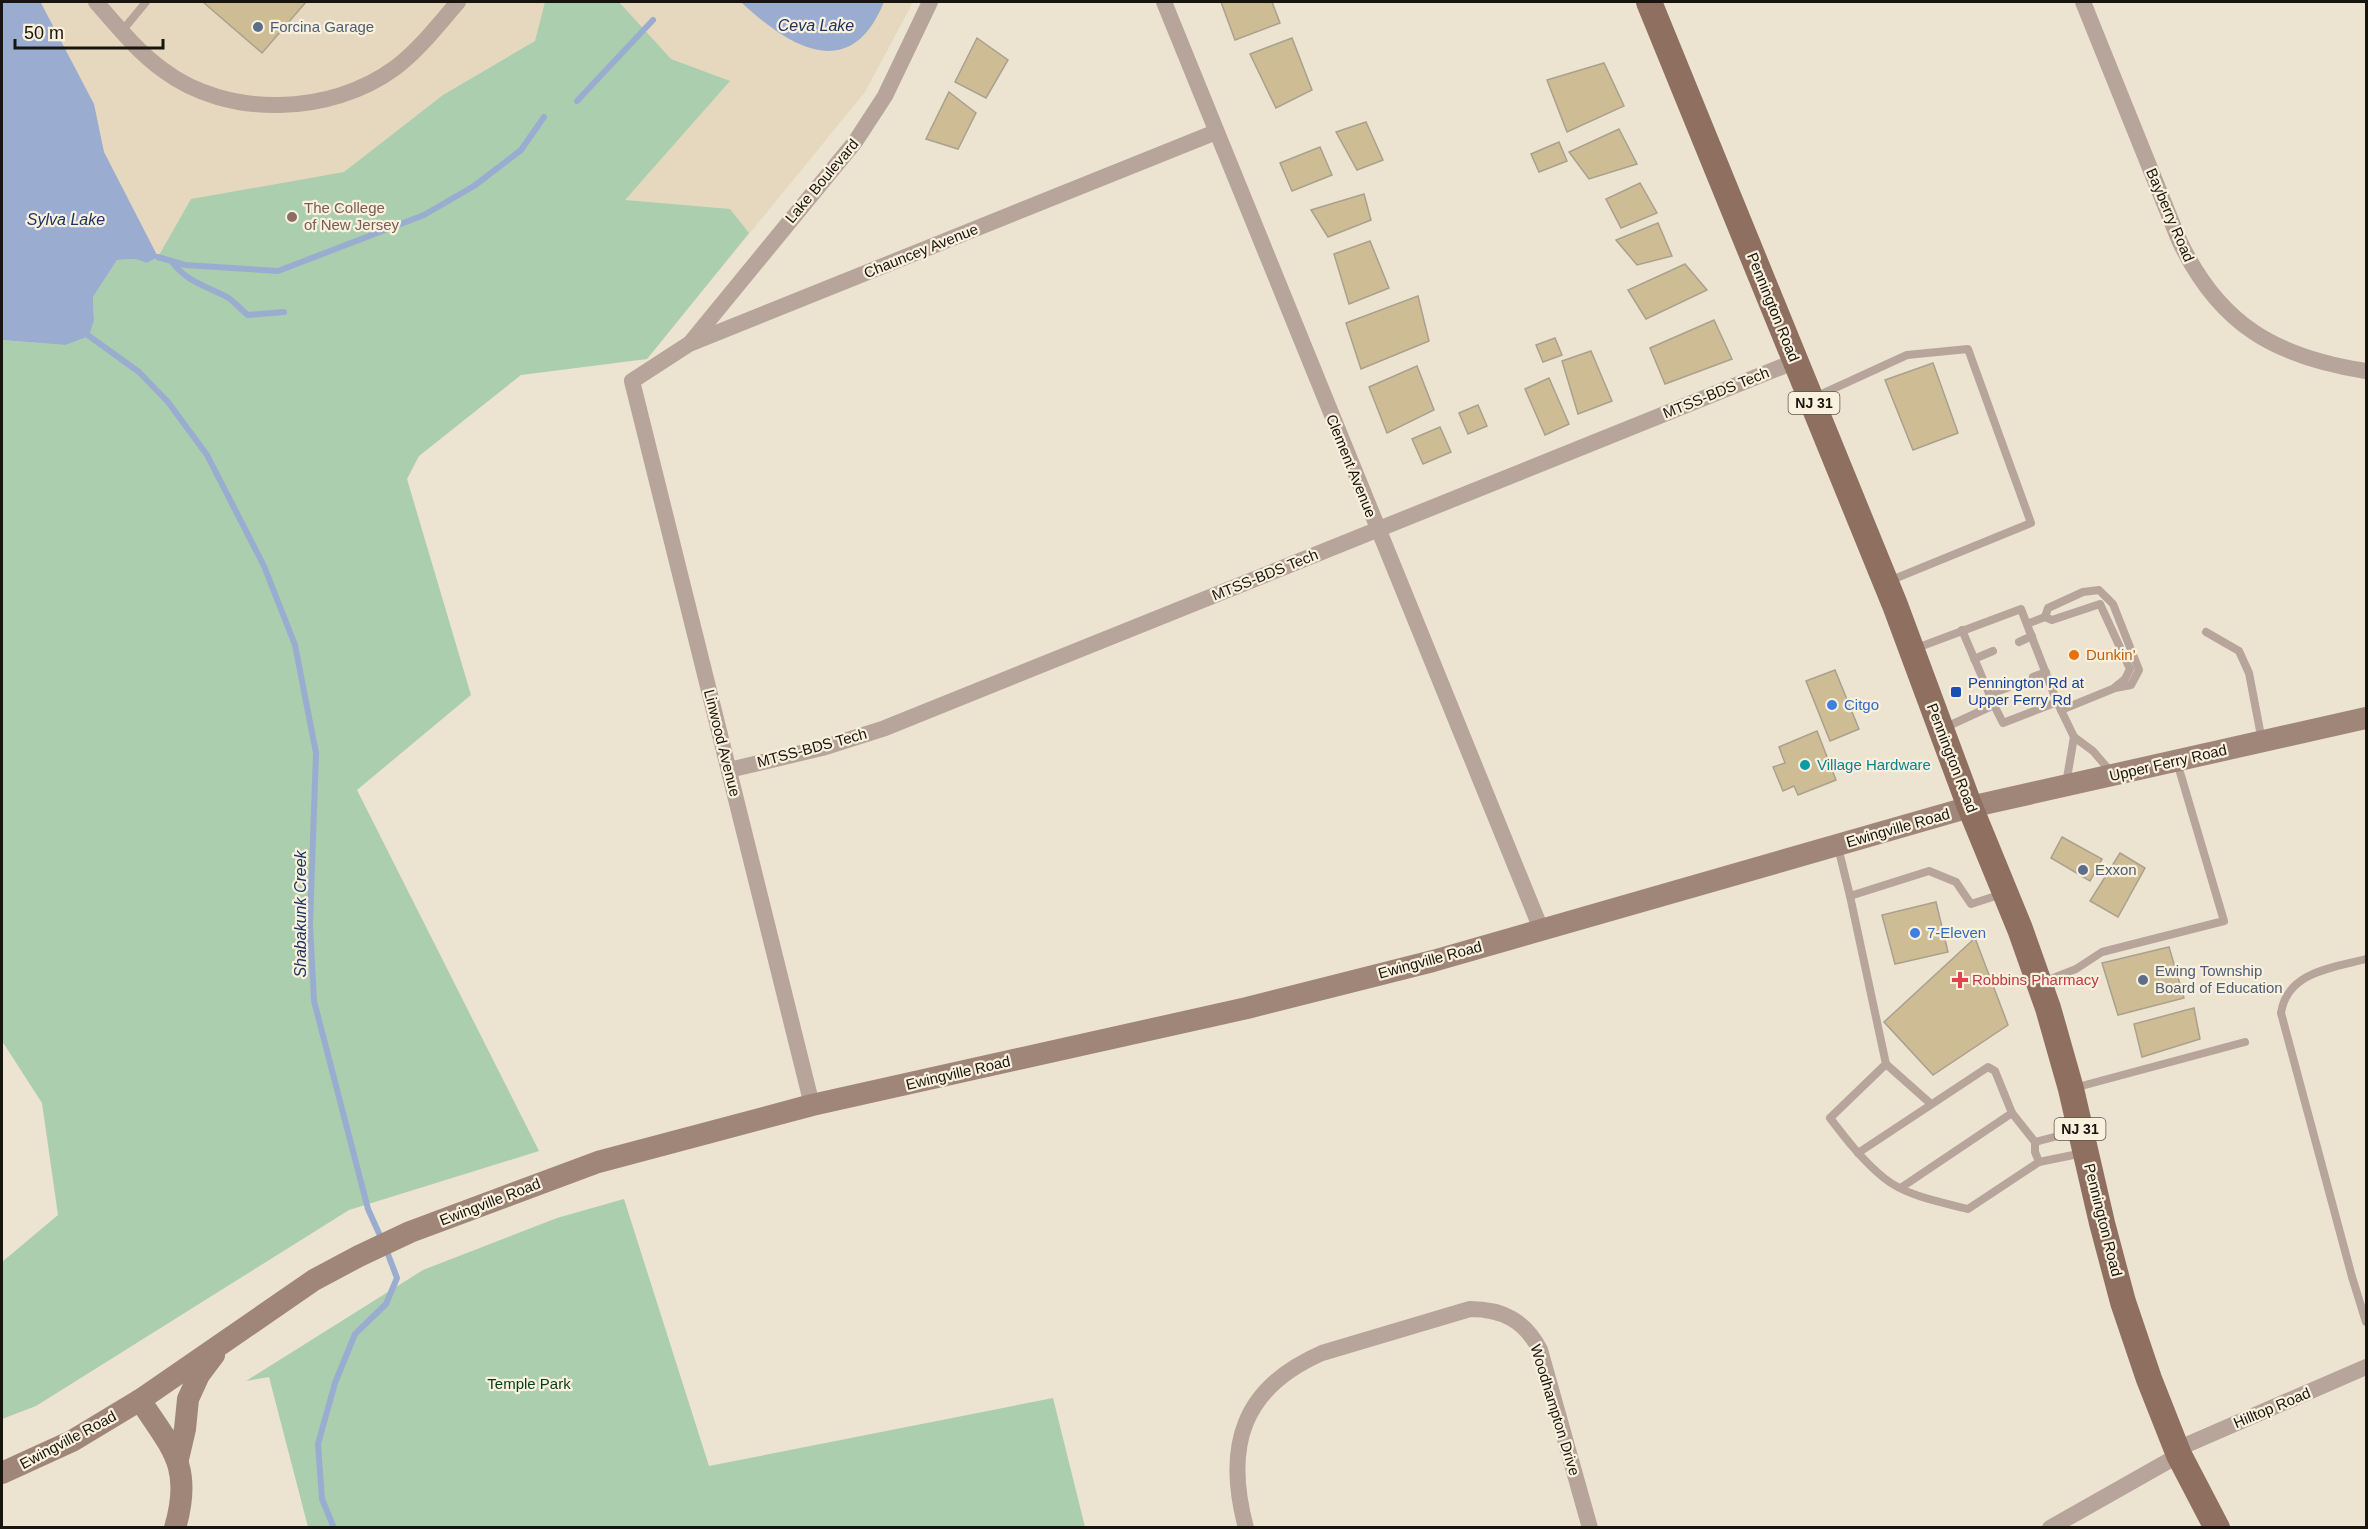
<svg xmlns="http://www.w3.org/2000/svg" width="2368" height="1529" font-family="Helvetica,sans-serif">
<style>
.built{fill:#e5d8be}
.green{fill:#abceaf}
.water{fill:#9aadd0}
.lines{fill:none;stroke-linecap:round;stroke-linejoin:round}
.stream{stroke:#9aadd0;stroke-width:6}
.building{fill:#cebc95;stroke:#a9a18e;stroke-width:1.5}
.lane{stroke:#b7a49b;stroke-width:8}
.street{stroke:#b7a49b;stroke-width:16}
.secondary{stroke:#a08678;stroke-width:22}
.primary{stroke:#8f6f5f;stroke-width:26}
.service-dot{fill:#5c6f8a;stroke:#f9f0dd;stroke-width:2}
.education-dot{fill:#8d6e63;stroke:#f9f0dd;stroke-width:2}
.food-dot{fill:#e8710a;stroke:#f9f0dd;stroke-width:2}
.transit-dot{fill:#1a4fb4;stroke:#f9f0dd;stroke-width:2}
.shop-dot{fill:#3f7fe0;stroke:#f9f0dd;stroke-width:2}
.culture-dot{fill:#0f9aa8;stroke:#f9f0dd;stroke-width:2}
.health-dot{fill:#e0444e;stroke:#f9f0dd;stroke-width:2}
.labels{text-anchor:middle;stroke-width:4.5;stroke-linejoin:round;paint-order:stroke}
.shield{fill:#f9f0dd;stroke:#5c564c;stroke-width:1.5}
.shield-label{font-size:14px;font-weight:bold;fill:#18140e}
.service-label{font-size:15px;fill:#4e5e75;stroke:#f9f0dd;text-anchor:start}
.street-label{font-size:15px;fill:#18140e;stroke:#f9f0dd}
.education-label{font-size:15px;fill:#785e54;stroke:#f9f0dd;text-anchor:start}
.food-label{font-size:15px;fill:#c56008;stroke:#f9f0dd;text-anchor:start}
.transit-label{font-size:15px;fill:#164399;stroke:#f9f0dd;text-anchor:start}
.shop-label{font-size:15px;fill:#366cbe;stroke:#f9f0dd;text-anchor:start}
.culture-label{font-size:15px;fill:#0d838f;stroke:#f9f0dd;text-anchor:start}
.health-label{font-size:15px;fill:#be3a42;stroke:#f9f0dd;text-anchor:start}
.park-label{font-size:15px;fill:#043c15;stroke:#f9f0dd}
.water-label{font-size:16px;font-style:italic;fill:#1d3462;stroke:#f9f0dd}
</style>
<rect width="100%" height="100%" fill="#ece3d0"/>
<!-- built -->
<path class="built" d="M 2,2 L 913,2 L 865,92 L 647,359 L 2,417 Z"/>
<!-- green -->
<g class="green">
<path d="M 545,2 L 619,2 L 671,59 L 730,81 L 625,200 L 730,209 L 749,233 L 647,359 L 521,375 L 419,456 L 407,479 L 471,695 L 357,790 L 539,1151 L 349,1210 L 36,1406 L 2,1419 L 2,1262 L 58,1215 L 42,1103 L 2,1041 L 2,340 L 65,345 L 94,320 L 93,297 L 117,260 L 135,259 L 147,263 L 158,257 L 191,199 L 344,172 L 443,95 L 535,41 Z"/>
<path d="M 624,1199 L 709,1466 L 1053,1398 L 1085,1527 L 308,1527 L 269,1377 L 246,1381 L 423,1270 L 557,1218 Z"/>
</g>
<!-- water -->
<g class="water">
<path d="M 2,2 L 41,3 L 94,104 L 104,152 L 158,257 L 147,263 L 135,259 L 117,260 L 93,297 L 94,320 L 89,336 L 65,345 L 2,340 Z"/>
<path d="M 741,2 L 884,2 C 850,85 789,47 741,2 Z"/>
</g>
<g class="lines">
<!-- stream -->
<g class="stream">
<path d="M 577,101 L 653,20"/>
<path d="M 158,257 L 185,265 L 278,271 L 424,215 L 474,186 L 521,150 L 544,117"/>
<path d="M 172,262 C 187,282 206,286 227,297 C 234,301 241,310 248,315 L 284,312"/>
<path d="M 89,336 L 139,372 L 168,402 L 207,455 L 264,566 L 295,645 L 316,753 L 310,925 L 314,1001 L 368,1209 L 382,1240"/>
<path d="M 334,1528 L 322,1499 L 318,1444 L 335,1383 L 355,1334 L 386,1304 L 397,1278 L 386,1249"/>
</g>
</g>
<!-- building -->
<g class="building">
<path d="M 203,2 L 306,2 L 262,53 Z"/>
<path d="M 1221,2 L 1272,2 L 1280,23 L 1235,40 Z"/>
<path d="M 977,38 L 1008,60 L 986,98 L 955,82 Z"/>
<path d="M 1292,38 L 1312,90 L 1276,108 L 1250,54 Z"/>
<path d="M 1604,63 L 1624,106 L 1567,132 L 1547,80 Z"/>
<path d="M 949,92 L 976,113 L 958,149 L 926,139 Z"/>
<path d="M 1366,122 L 1383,160 L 1357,170 L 1336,132 Z"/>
<path d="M 1619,129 L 1637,164 L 1589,179 L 1569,152 Z"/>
<path d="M 1559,142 L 1567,161 L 1539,172 L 1531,154 Z"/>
<path d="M 1320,147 L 1332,175 L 1292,191 L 1280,163 Z"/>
<path d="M 1640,183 L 1657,213 L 1621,228 L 1606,199 Z"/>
<path d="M 1364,194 L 1371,220 L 1328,237 L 1311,210 Z"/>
<path d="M 1658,223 L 1672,256 L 1637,265 L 1616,240 Z"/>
<path d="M 1370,241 L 1389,288 L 1349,304 L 1334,254 Z"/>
<path d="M 1685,264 L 1707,290 L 1646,319 L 1628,290 Z"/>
<path d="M 1418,296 L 1429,341 L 1361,369 L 1346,323 Z"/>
<path d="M 1714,320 L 1732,359 L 1665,384 L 1650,348 Z"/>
<path d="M 1555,338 L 1562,355 L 1543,362 L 1536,345 Z"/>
<path d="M 1591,351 L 1612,401 L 1578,414 L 1562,361 Z"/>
<path d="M 1933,363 L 1958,433 L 1913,450 L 1885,380 Z"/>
<path d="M 1417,366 L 1434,410 L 1387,433 L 1369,387 Z"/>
<path d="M 1549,378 L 1569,424 L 1545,435 L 1525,389 Z"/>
<path d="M 1478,405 L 1487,426 L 1468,434 L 1459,413 Z"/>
<path d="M 1440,427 L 1451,452 L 1423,464 L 1412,439 Z"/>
<path d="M 1835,670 L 1859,729 L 1830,741 L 1806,681 Z"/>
<path d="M 1817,731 L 1836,780 L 1798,795 L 1794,786 L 1783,791 L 1773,767 L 1785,763 L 1779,747 Z"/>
<path d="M 2062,837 L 2102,859 L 2090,881 L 2051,858 Z"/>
<path d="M 2120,853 L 2145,868 L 2118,917 L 2090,901 Z"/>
<path d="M 1936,902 L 1948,952 L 1895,964 L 1882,915 Z"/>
<path d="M 1975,938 L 2008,1025 L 1933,1075 L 1884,1022 Z"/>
<path d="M 2169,947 L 2184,998 L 2118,1015 L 2102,963 Z"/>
<path d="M 2194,1008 L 2200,1039 L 2142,1057 L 2134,1024 Z"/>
</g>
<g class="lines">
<!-- lane -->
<g class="lane">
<path d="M 122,31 L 146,2"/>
<path d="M 1813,398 L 1907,355 L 1968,349 L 2031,523 L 1889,581"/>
<path d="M 2045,617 L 2048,608 L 2083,592 L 2099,590 L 2113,604 L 2139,670 L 2131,685 L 2115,688 L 2061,710"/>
<path d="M 2027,624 L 2045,617 L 2052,620 L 2100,604 L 2130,669 L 2125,679 L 2115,687"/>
<path d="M 1962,630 L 1994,705"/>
<path d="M 2206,632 L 2239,651 L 2249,673 L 2262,741"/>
<path d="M 2019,642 L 2032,636"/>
<path d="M 1914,649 L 2021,609 L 2057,702 L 2003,723 L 1994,705 L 1944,728"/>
<path d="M 1974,659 L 1993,651"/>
<path d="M 2033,677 L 2046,672"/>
<path d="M 1989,694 L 2007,688"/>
<path d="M 2059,706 L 2074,737 L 2093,751 L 2111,772"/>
<path d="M 2066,784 L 2074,737"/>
<path d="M 1838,847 L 1850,896 L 1929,871 L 1956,882 L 1971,904 L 2002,894"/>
<path d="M 1850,896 L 1886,1064 L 1830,1118 C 1846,1139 1863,1161 1884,1178 C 1906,1196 1940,1202 1968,1209 L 2039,1162 L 2083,1153"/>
<path d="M 2366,959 C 2332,968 2287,972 2281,1013 L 2352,1277 L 2366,1322"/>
<path d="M 2043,982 L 2076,969 L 2102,952 L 2224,921 L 2177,762"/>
<path d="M 1886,1064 L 1931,1104"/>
<path d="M 2074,1088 L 2245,1042"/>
<path d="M 2035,1142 L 2077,1131"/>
<path d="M 1858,1153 L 1988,1067 L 1995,1071 L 2012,1113 L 2035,1142 L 2035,1152 L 2039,1162"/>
<path d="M 1902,1187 L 2012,1113"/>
</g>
<!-- street -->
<g class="street">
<path d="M 96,2 C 117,26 137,51 163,70 C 228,119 331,115 395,68 C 419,50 438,25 458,2"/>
<path d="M 1164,2 L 1541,929"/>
<path d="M 2083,2 L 2179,240 C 2219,325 2276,357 2366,371"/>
<path d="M 691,342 L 855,142 L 885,96 L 930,2"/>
<path d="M 729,770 L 822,748 L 885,728 L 1796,361"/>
<path d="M 812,1105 L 632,381 L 689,344 L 1216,132"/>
<path d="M 2177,1449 L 2366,1367"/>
<path d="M 1246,1528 C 1224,1446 1242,1388 1322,1353 L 1470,1309 C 1503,1309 1525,1321 1540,1350 L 1590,1528"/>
<path d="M 2050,1528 L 2179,1455"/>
</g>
<!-- secondary -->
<g class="secondary">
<path d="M 140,1400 C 172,1449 193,1466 175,1528"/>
<path d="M 178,1459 L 185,1429 L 188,1399 L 199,1375 L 214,1355"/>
<path d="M 2,1473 L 72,1441 L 140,1400 L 314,1280 L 359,1256 L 410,1232 L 598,1162 L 812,1105 L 1247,1008 L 1433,961 L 1970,807 L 2366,718"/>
</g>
<!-- primary -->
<path class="primary" d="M 1649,2 L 1895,605 L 1970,807 L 2020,929 L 2048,1008 L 2071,1089 L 2102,1223 L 2123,1302 L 2149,1379 L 2179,1455 L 2217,1528"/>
</g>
<!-- markers -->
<g class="service-dot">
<circle cx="258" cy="27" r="6"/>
<circle cx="2083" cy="870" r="6"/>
<circle cx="2143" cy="980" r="6"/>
</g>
<circle class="education-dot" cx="292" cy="217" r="6"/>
<circle class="food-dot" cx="2074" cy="655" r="6"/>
<rect class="transit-dot" x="1950" y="686" width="12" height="12" rx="3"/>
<g class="shop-dot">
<circle cx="1832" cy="705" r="6"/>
<circle cx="1915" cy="933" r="6"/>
</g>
<circle class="culture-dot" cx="1805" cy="765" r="6"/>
<path class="health-dot" d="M1957 971h6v6h6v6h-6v6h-6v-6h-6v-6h6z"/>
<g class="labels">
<!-- shield labels -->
<g class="shield">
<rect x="1788.5" y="392" width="51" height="22" rx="4.5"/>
<rect x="2054.5" y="1118" width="51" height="22" rx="4.5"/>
</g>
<g class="shield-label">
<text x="1814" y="408">NJ 31</text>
<text x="2080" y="1134">NJ 31</text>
</g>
<!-- service labels -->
<g class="service-label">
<text x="270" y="32">Forcina Garage</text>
<text x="2095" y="875">Exxon</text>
<text x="2155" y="976">Ewing Township<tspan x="2155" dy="17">Board of Education</tspan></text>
</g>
<!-- street labels -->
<g class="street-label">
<text transform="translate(822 181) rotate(-50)" y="5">Lake Boulevard</text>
<text transform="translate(2170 215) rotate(67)" y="5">Bayberry Road</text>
<text transform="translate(921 251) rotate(-22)" y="5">Chauncey Avenue</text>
<text transform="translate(1773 307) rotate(68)" y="5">Pennington Road</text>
<text transform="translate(1716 393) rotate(-22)" y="5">MTSS-BDS Tech</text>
<text transform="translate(1351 466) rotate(68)" y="5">Clement Avenue</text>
<text transform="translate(1265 575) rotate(-22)" y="5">MTSS-BDS Tech</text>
<text transform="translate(722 743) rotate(76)" y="5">Linwood Avenue</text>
<text transform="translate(812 748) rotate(-15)" y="5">MTSS-BDS Tech</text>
<text transform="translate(1952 758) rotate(69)" y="5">Pennington Road</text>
<text transform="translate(2168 763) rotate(-13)" y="5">Upper Ferry Road</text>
<text transform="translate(1898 828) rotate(-16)" y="5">Ewingville Road</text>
<text transform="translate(1430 960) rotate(-15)" y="5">Ewingville Road</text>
<text transform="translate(958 1073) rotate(-13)" y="5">Ewingville Road</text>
<text transform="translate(490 1202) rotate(-21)" y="5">Ewingville Road</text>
<text transform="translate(2103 1220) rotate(76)" y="5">Pennington Road</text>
<text transform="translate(2272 1408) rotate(-23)" y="5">Hilltop Road</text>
<text transform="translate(1555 1410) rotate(73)" y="5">Woodhampton Drive</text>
<text transform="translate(68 1440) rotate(-28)" y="5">Ewingville Road</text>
</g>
<!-- education labels -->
<g class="education-label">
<text x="304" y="213">The College<tspan x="304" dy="17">of New Jersey</tspan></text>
</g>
<!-- food labels -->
<g class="food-label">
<text x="2086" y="660">Dunkin'</text>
</g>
<!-- transit labels -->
<g class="transit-label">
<text x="1968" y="688">Pennington Rd at<tspan x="1968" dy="17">Upper Ferry Rd</tspan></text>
</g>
<!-- shop labels -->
<g class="shop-label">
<text x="1844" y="710">Citgo</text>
<text x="1927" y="938">7-Eleven</text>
</g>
<!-- culture labels -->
<g class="culture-label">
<text x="1817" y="770">Village Hardware</text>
</g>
<!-- health labels -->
<g class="health-label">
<text x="1972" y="985">Robbins Pharmacy</text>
</g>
<!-- park labels -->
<g class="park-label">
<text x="529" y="1389">Temple Park</text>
</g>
<!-- water labels -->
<g class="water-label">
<text x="816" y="31">Ceva Lake</text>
<text x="66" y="225">Sylva Lake</text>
<text transform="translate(300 914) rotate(-90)" y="6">Shabakunk Creek</text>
</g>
</g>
<!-- border -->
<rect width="2368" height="1529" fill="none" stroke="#18140e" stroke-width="6"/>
<!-- scale -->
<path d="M15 39v9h148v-9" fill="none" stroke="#18140e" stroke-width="3"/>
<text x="24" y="39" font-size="18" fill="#18140e" stroke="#f9f0dd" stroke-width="4.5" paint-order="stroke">50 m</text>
</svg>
